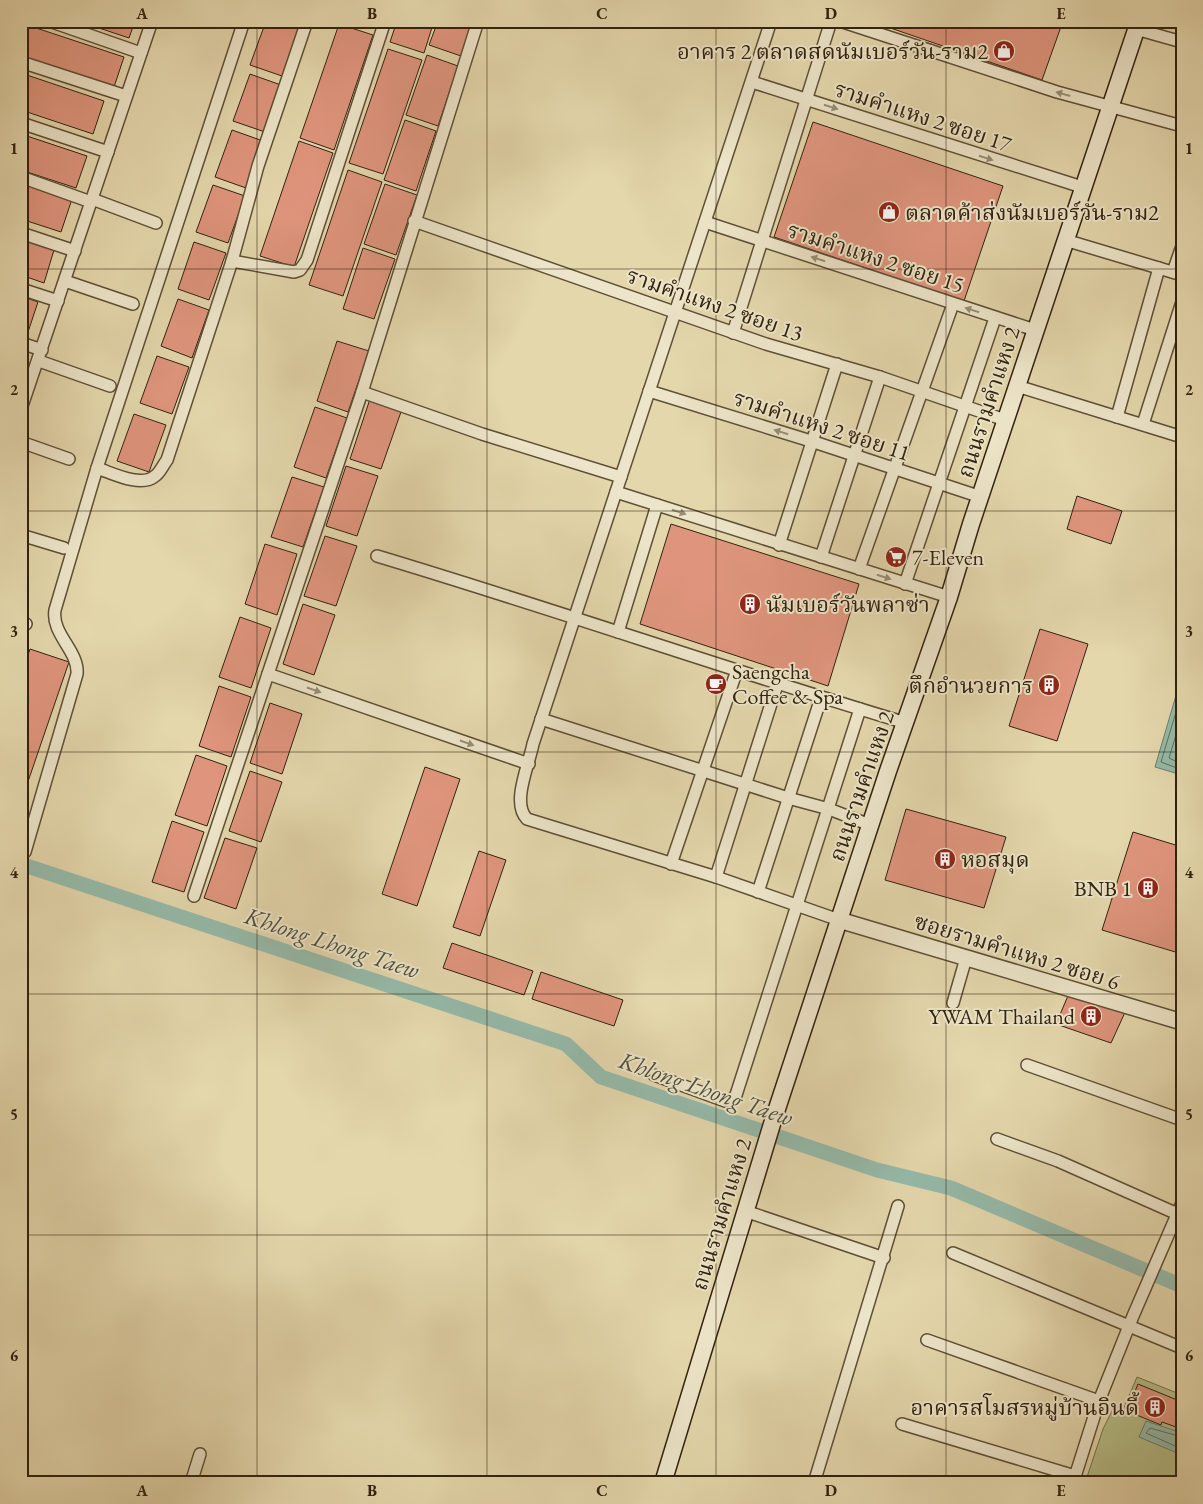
<svg xmlns="http://www.w3.org/2000/svg" width="1203" height="1504" font-family="'EB Garamond','Noto Serif Thai',serif">
<style>
.green{fill:#b6be88;stroke:#74704c}
.water{fill:#95baaa;stroke:#6d7d6c}
.lines{fill:none;stroke-linecap:round;stroke-linejoin:round}
.shore{stroke:#636e5c;stroke-width:1}
.canal{stroke:#95baaa;stroke-width:15}
.building{fill:#df957d;stroke:#31220f}
.minor-casing{stroke:#5e4f36;stroke-width:14}
.tertiary-casing{stroke:#5e4f36;stroke-width:18}
.secondary-casing{stroke:#31220f;stroke-width:19}
.minor{stroke:#ede5c9;stroke-width:11}
.tertiary{stroke:#ede5c9;stroke-width:15}
.secondary{stroke:#ede5c9;stroke-width:16}
.oneway{fill:#988d75}
.grid{fill:none;stroke:#31220f;stroke-width:1;stroke-opacity:0.55}
.labels{text-anchor:middle;stroke-width:4;stroke-linejoin:round;paint-order:stroke}
.poi-label{font-size:22px;fill:#31220f;stroke:#ede5c9;text-anchor:end}
.street-label{font-size:22px;fill:#31220f;stroke:#ede5c9}
.water-label{font-size:24px;font-style:italic;fill:#4f503e;stroke:#ede5c9}
.neatline{fill:none;stroke:#31220f;stroke-width:2}
.grid-label{font-size:16px;text-anchor:middle;font-weight:bold;fill:#31220f}
</style>
<rect width="100%" height="100%" fill="#e4d7ac"/>
<filter id="stains"><feTurbulence type="fractalNoise" baseFrequency=".004" numOctaves="4"/><feColorMatrix values="0 0 0 0 .2 0 0 0 0 .09 0 0 0 0 .02 0 0 0 .5 -.17"/></filter>
<radialGradient id="worn" r=".72"><stop offset=".6" stop-color="#630" stop-opacity="0"/><stop offset="1" stop-color="#630" stop-opacity=".3"/></radialGradient>
<!-- green -->
<path class="green" d="M 1137,1377 L 1182,1395 L 1182,1483 L 1085,1483 L 1103,1429 L 1114,1407 L 1123,1410 Z"/>
<!-- water -->
<g class="water">
<path d="M 1182,675 L 1182,775 L 1155,767 Z"/>
<path d="M 1146,1421 L 1182,1433 L 1182,1455 L 1139,1437 Z"/>
</g>
<g class="lines">
<!-- shore -->
<g class="shore">
<path d="M 1182,692 L 1161,762 L 1182,770"/>
<path d="M 1182,715 L 1169,758 L 1182,764"/>
<path d="M 1182,1437 L 1150,1428 L 1146,1433 L 1182,1449"/>
</g>
<!-- canal -->
<path class="canal" d="M 21,864 L 566,1044 L 601,1077 L 877,1170 L 951,1188 L 1182,1286"/>
</g>
<!-- building -->
<g class="building">
<path d="M 78,21 L 135,21 L 129,38 Z"/>
<path d="M 266,21 L 278,21 L 299,28 L 282,76 L 250,65 Z"/>
<path d="M 397,21 L 434,21 L 424,53 L 390,42 Z"/>
<path d="M 438,21 L 473,21 L 461,56 L 429,45 Z"/>
<path d="M 870,21 L 1063,21 L 1042,80 Z"/>
<path d="M 21,23 L 124,57 L 113,90 L 21,59 Z"/>
<path d="M 339,24 L 373,35 L 334,150 L 300,138 Z"/>
<path d="M 388,49 L 422,60 L 383,174 L 349,163 Z"/>
<path d="M 427,55 L 458,66 L 438,126 L 406,115 Z"/>
<path d="M 21,73 L 104,101 L 93,134 L 21,110 Z"/>
<path d="M 250,74 L 281,85 L 265,132 L 233,121 Z"/>
<path d="M 405,120 L 436,131 L 416,191 L 384,180 Z"/>
<path d="M 813,122 L 1003,186 L 964,301 L 774,237 Z"/>
<path d="M 232,130 L 263,141 L 246,188 L 215,177 Z"/>
<path d="M 21,134 L 87,156 L 76,188 L 21,170 Z"/>
<path d="M 299,141 L 333,153 L 294,267 L 260,256 Z"/>
<path d="M 348,170 L 382,182 L 343,296 L 309,285 Z"/>
<path d="M 21,182 L 72,199 L 61,232 L 21,219 Z"/>
<path d="M 385,184 L 417,195 L 396,255 L 364,244 Z"/>
<path d="M 213,185 L 245,196 L 228,243 L 196,232 Z"/>
<path d="M 21,239 L 54,250 L 44,283 L 21,275 Z"/>
<path d="M 194,242 L 226,253 L 209,300 L 178,289 Z"/>
<path d="M 363,248 L 395,259 L 374,319 L 343,309 Z"/>
<path d="M 21,296 L 38,302 L 27,335 L 21,333 Z"/>
<path d="M 178,299 L 209,310 L 192,358 L 161,346 Z"/>
<path d="M 337,341 L 369,351 L 348,412 L 317,401 Z"/>
<path d="M 157,356 L 189,367 L 172,414 L 140,403 Z"/>
<path d="M 370,399 L 402,409 L 381,469 L 350,459 Z"/>
<path d="M 315,407 L 347,418 L 326,478 L 294,467 Z"/>
<path d="M 134,414 L 166,425 L 149,472 L 117,461 Z"/>
<path d="M 346,466 L 378,476 L 357,536 L 326,526 Z"/>
<path d="M 292,477 L 324,487 L 303,547 L 271,537 Z"/>
<path d="M 1077,496 L 1122,511 L 1111,544 L 1067,529 Z"/>
<path d="M 671,524 L 859,584 L 828,686 L 640,624 Z"/>
<path d="M 325,536 L 357,546 L 336,606 L 304,596 Z"/>
<path d="M 265,544 L 297,554 L 277,615 L 245,604 Z"/>
<path d="M 303,604 L 335,615 L 314,675 L 283,664 Z"/>
<path d="M 240,617 L 271,628 L 251,688 L 219,677 Z"/>
<path d="M 1040,629 L 1088,644 L 1057,741 L 1009,726 Z"/>
<path d="M 30,649 L 69,662 L 21,802 L 21,675 Z"/>
<path d="M 219,686 L 251,697 L 231,757 L 199,746 Z"/>
<path d="M 270,703 L 302,714 L 282,774 L 250,763 Z"/>
<path d="M 196,755 L 227,766 L 207,826 L 175,815 Z"/>
<path d="M 425,767 L 460,779 L 417,906 L 382,894 Z"/>
<path d="M 250,771 L 282,782 L 261,842 L 229,831 Z"/>
<path d="M 906,809 L 1006,837 L 984,908 L 885,880 Z"/>
<path d="M 172,821 L 204,832 L 184,892 L 152,882 Z"/>
<path d="M 1133,832 L 1182,847 L 1182,954 L 1102,930 Z"/>
<path d="M 225,838 L 257,848 L 236,909 L 204,898 Z"/>
<path d="M 479,851 L 506,860 L 480,936 L 453,927 Z"/>
<path d="M 452,943 L 533,971 L 524,995 L 443,968 Z"/>
<path d="M 541,972 L 623,1000 L 614,1026 L 532,999 Z"/>
<path d="M 1070,991 L 1127,1008 L 1111,1043 L 1056,1024 Z"/>
<path d="M 1138,1384 L 1182,1402 L 1182,1416 L 1176,1427 L 1162,1422 L 1161,1425 L 1127,1411 Z"/>
</g>
<g class="lines">
<!-- minor casing -->
<g class="minor-casing">
<g id="minor">
<path d="M 49,21 L 141,53"/>
<path d="M 771,21 L 533,744 C 529,765 511,803 527,819 L 716,877 L 839,920"/>
<path d="M 840,21 L 1057,92 L 1182,126"/>
<path d="M 1136,29 L 1182,42"/>
<path d="M 21,62 L 126,96"/>
<path d="M 752,82 L 1082,187"/>
<path d="M 21,123 L 108,152"/>
<path d="M 21,177 L 91,202"/>
<path d="M 92,199 L 156,223"/>
<path d="M 414,221 L 766,344 L 880,377 L 1005,420"/>
<path d="M 705,222 L 1035,330"/>
<path d="M 21,233 L 75,251"/>
<path d="M 1065,240 L 1182,275"/>
<path d="M 232,261 L 294,272 L 300,270 L 307,260 L 385,21"/>
<path d="M 1173,272 L 1182,246"/>
<path d="M 65,281 L 133,304"/>
<path d="M 21,289 L 58,301"/>
<path d="M 733,333 L 831,21"/>
<path d="M 21,343 L 42,350"/>
<path d="M 39,361 L 110,386"/>
<path d="M 1017,386 L 1182,437"/>
<path d="M 649,391 L 814,442 L 981,497"/>
<path d="M 362,392 L 482,434 L 621,477"/>
<path d="M 21,409 L 152,21"/>
<path d="M 1117,417 L 1159,268"/>
<path d="M 1143,424 L 1182,302"/>
<path d="M 21,442 L 69,459"/>
<path d="M 97,468 C 112,473 141,488 155,476 C 160,473 163,465 167,460 L 232,261 L 258,166 L 307,21"/>
<path d="M 616,492 L 949,597"/>
<path d="M 21,535 L 64,548"/>
<path d="M 779,545 L 837,364"/>
<path d="M 377,556 C 554,609 729,670 906,723"/>
<path d="M 821,557 L 880,377"/>
<path d="M 859,569 L 953,304"/>
<path d="M 905,584 L 995,318"/>
<path d="M 21,623 L 26,624"/>
<path d="M 618,632 L 657,505"/>
<path d="M 268,674 L 529,764"/>
<path d="M 541,719 L 788,798 L 829,809 L 870,825"/>
<path d="M 25,852 L 77,674 C 79,651 51,634 55,610 L 97,468 L 244,21"/>
<path d="M 671,864 L 737,670"/>
<path d="M 716,877 L 777,685"/>
<path d="M 758,892 L 821,698"/>
<path d="M 194,896 L 362,392 L 478,21"/>
<path d="M 953,1003 L 966,958"/>
<path d="M 1027,1065 L 1182,1120"/>
<path d="M 654,1075 L 725,1101 L 732,1100 L 736,1095 L 860,709"/>
<path d="M 997,1139 L 1058,1161 L 1182,1216"/>
<path d="M 745,1211 L 884,1258"/>
<path d="M 953,1253 L 1182,1348"/>
<path d="M 927,1340 L 1099,1401"/>
<path d="M 902,1424 L 1075,1476"/>
<path d="M 191,1483 L 200,1454"/>
<path d="M 814,1483 L 898,1206"/>
<path d="M 1073,1483 L 1099,1401 L 1133,1316 L 1182,1203"/>
</g>
</g>
<!-- tertiary casing -->
<g class="tertiary-casing">
<path id="tertiary" d="M 839,920 L 1182,1022"/>
</g>
<!-- secondary casing -->
<g class="secondary-casing">
<path id="secondary" d="M 663,1483 L 772,1124 L 888,771 L 949,597 L 971,524 L 1139,21"/>
</g>
<!-- minor -->
<use href="#minor" class="minor"/>
<!-- tertiary -->
<use href="#tertiary" class="tertiary"/>
<!-- secondary -->
<use href="#secondary" class="secondary"/>
</g>
<!-- one-way arrows -->
<defs><path id="oneway-solid" d="M-6-.8H1V-3.2L6.5 0L1 3.2V.8H-6Z" transform="scale(1.25)"/></defs>
<g class="oneway">
<use href="#oneway-solid" transform="translate(1063 94) rotate(-164)"/>
<use href="#oneway-solid" transform="translate(831 107) rotate(18)"/>
<use href="#oneway-solid" transform="translate(986 158) rotate(18)"/>
<use href="#oneway-solid" transform="translate(818 259) rotate(-162)"/>
<use href="#oneway-solid" transform="translate(972 310) rotate(-162)"/>
<use href="#oneway-solid" transform="translate(781 432) rotate(-163)"/>
<use href="#oneway-solid" transform="translate(679 512) rotate(18)"/>
<use href="#oneway-solid" transform="translate(884 577) rotate(18)"/>
<use href="#oneway-solid" transform="translate(314 690) rotate(19)"/>
<use href="#oneway-solid" transform="translate(467 743) rotate(19)"/>
</g>
<!-- grid -->
<path class="grid" d="M 257,21 L 257,1483M 487,21 L 487,1483M 716,21 L 716,1483M 946,21 L 946,1483M 21,269 L 1182,269M 21,511 L 1182,511M 21,752 L 1182,752M 21,994 L 1182,994M 21,1235 L 1182,1235"/>
<!-- icons -->
<defs>
<g id="shop-disc" transform="scale(1.125)"><circle r="9.5" fill="#8f2418" stroke="#ede5c9"/><path d="M-5-2.5h2.3a2.7 3.5 0 0 1 5.4 0H5L5.5 6h-11ZM-1.5-2.5h3a1.5 2.3 0 0 0-3 0Z" fill="#fff"/></g>
<g id="supermarket-disc" transform="scale(1.125)"><circle r="9.5" fill="#8f2418" stroke="#ede5c9"/><path d="M-6-5.5h2.5l.6 2H6L4.5 2H-2.5L-4.4-4H-6ZM-1.5 3.2a1.3 1.3 0 1 0 .1 0ZM3 3.2a1.3 1.3 0 1 0 .1 0Z" fill="#fff"/></g>
<g id="building-disc" transform="scale(1.125)"><circle r="9.5" fill="#8f2418" stroke="#ede5c9"/><path d="M-4-6H4V6H1V3H-1V6H-4ZM-2.5-4.3h1.7v1.8h-1.7ZM.8-4.3h1.7v1.8H.8ZM-2.5-1h1.7V.8h-1.7ZM.8-1h1.7V.8H.8Z" fill="#fff"/></g>
<g id="cafe-disc" transform="scale(1.125)"><circle r="9.5" fill="#8f2418" stroke="#ede5c9"/><path d="M-5.5-4.5H6V0H3Q3 3.5 0 3.5H-2.5Q-5.5 3.5-5.5 0ZM3-3.2v2h1.7v-2ZM-6 4.5H4V6H-6Z" fill="#fff"/></g>
</defs>
<g fill-rule="evenodd">
<use href="#shop-disc" x="1004" y="51"/>
<use href="#shop-disc" x="889" y="212"/>
<use href="#supermarket-disc" x="896" y="557"/>
<use href="#building-disc" x="750" y="604"/>
<use href="#cafe-disc" x="716" y="684"/>
<use href="#building-disc" x="1049" y="685"/>
<use href="#building-disc" x="945" y="859"/>
<use href="#building-disc" x="1148" y="888"/>
<use href="#building-disc" x="1091" y="1016"/>
<use href="#building-disc" x="1155" y="1407"/>
</g>
<g class="labels">
<!-- poi labels -->
<g class="poi-label">
<text x="988" y="59">อาคาร 2 ตลาดสดนัมเบอร์วัน-ราม2</text>
<text x="905" y="220" text-anchor="start">ตลาดค้าส่งนัมเบอร์วัน-ราม2</text>
<text x="912" y="565" text-anchor="start">7-Eleven</text>
<text x="766" y="612" text-anchor="start">นัมเบอร์วันพลาซ่า</text>
<text x="732" y="679" text-anchor="start">Saengcha<tspan x="732" dy="25">Coffee &amp; Spa</tspan></text>
<text x="1033" y="693">ตึกอำนวยการ</text>
<text x="961" y="867" text-anchor="start">หอสมุด</text>
<text x="1132" y="896">BNB 1</text>
<text x="1075" y="1024">YWAM Thailand</text>
<text x="1139" y="1415">อาคารสโมสรหมู่บ้านอินดี้</text>
</g>
<!-- street labels -->
<g class="street-label">
<text transform="translate(923 116) rotate(18)" y="8">รามคำแหง 2 ซอย 17</text>
<text transform="translate(876 257) rotate(18)" y="8">รามคำแหง 2 ซอย 15</text>
<text transform="translate(715 304) rotate(19)" y="8">รามคำแหง 2 ซอย 13</text>
<text transform="translate(988 402) rotate(-72)" y="8">ถนนรามคำแหง 2</text>
<text transform="translate(822 425) rotate(18)" y="8">รามคำแหง 2 ซอย 11</text>
<text transform="translate(861 786) rotate(-71)" y="8">ถนนรามคำแหง 2</text>
<text transform="translate(1017 951) rotate(17)" y="8">ซอยรามคำแหง 2 ซอย 6</text>
<text transform="translate(721 1214) rotate(-73)" y="8">ถนนรามคำแหง 2</text>
</g>
<!-- water labels -->
<g class="water-label">
<text transform="translate(332 943) rotate(18)" y="8">Khlong Lhong Taew</text>
<text transform="translate(706 1089) rotate(19)" y="8">Khlong Lhong Taew</text>
</g>
</g>
<!-- margin -->
<rect width="1203" height="1504" fill="none" stroke="#e4d7ac" stroke-width="55"/>
<rect x="28" y="28" width="1148" height="1448" class="neatline"/>
<g class="grid-label">
<text x="142" y="19">A</text>
<text x="372" y="19">B</text>
<text x="602" y="19">C</text>
<text x="831" y="19">D</text>
<text x="1061" y="19">E</text>
<text x="14" y="154">1</text>
<text x="1189" y="154">1</text>
<text x="14" y="395">2</text>
<text x="1189" y="395">2</text>
<text x="14" y="637">3</text>
<text x="1189" y="637">3</text>
<text x="14" y="878">4</text>
<text x="1189" y="878">4</text>
<text x="14" y="1120">5</text>
<text x="1189" y="1120">5</text>
<text x="14" y="1361">6</text>
<text x="1189" y="1361">6</text>
<text x="142" y="1496">A</text>
<text x="372" y="1496">B</text>
<text x="602" y="1496">C</text>
<text x="831" y="1496">D</text>
<text x="1061" y="1496">E</text>
</g>
<rect width="100%" height="100%" filter="url(#stains)"/>
<rect width="100%" height="100%" fill="url(#worn)"/>
</svg>
